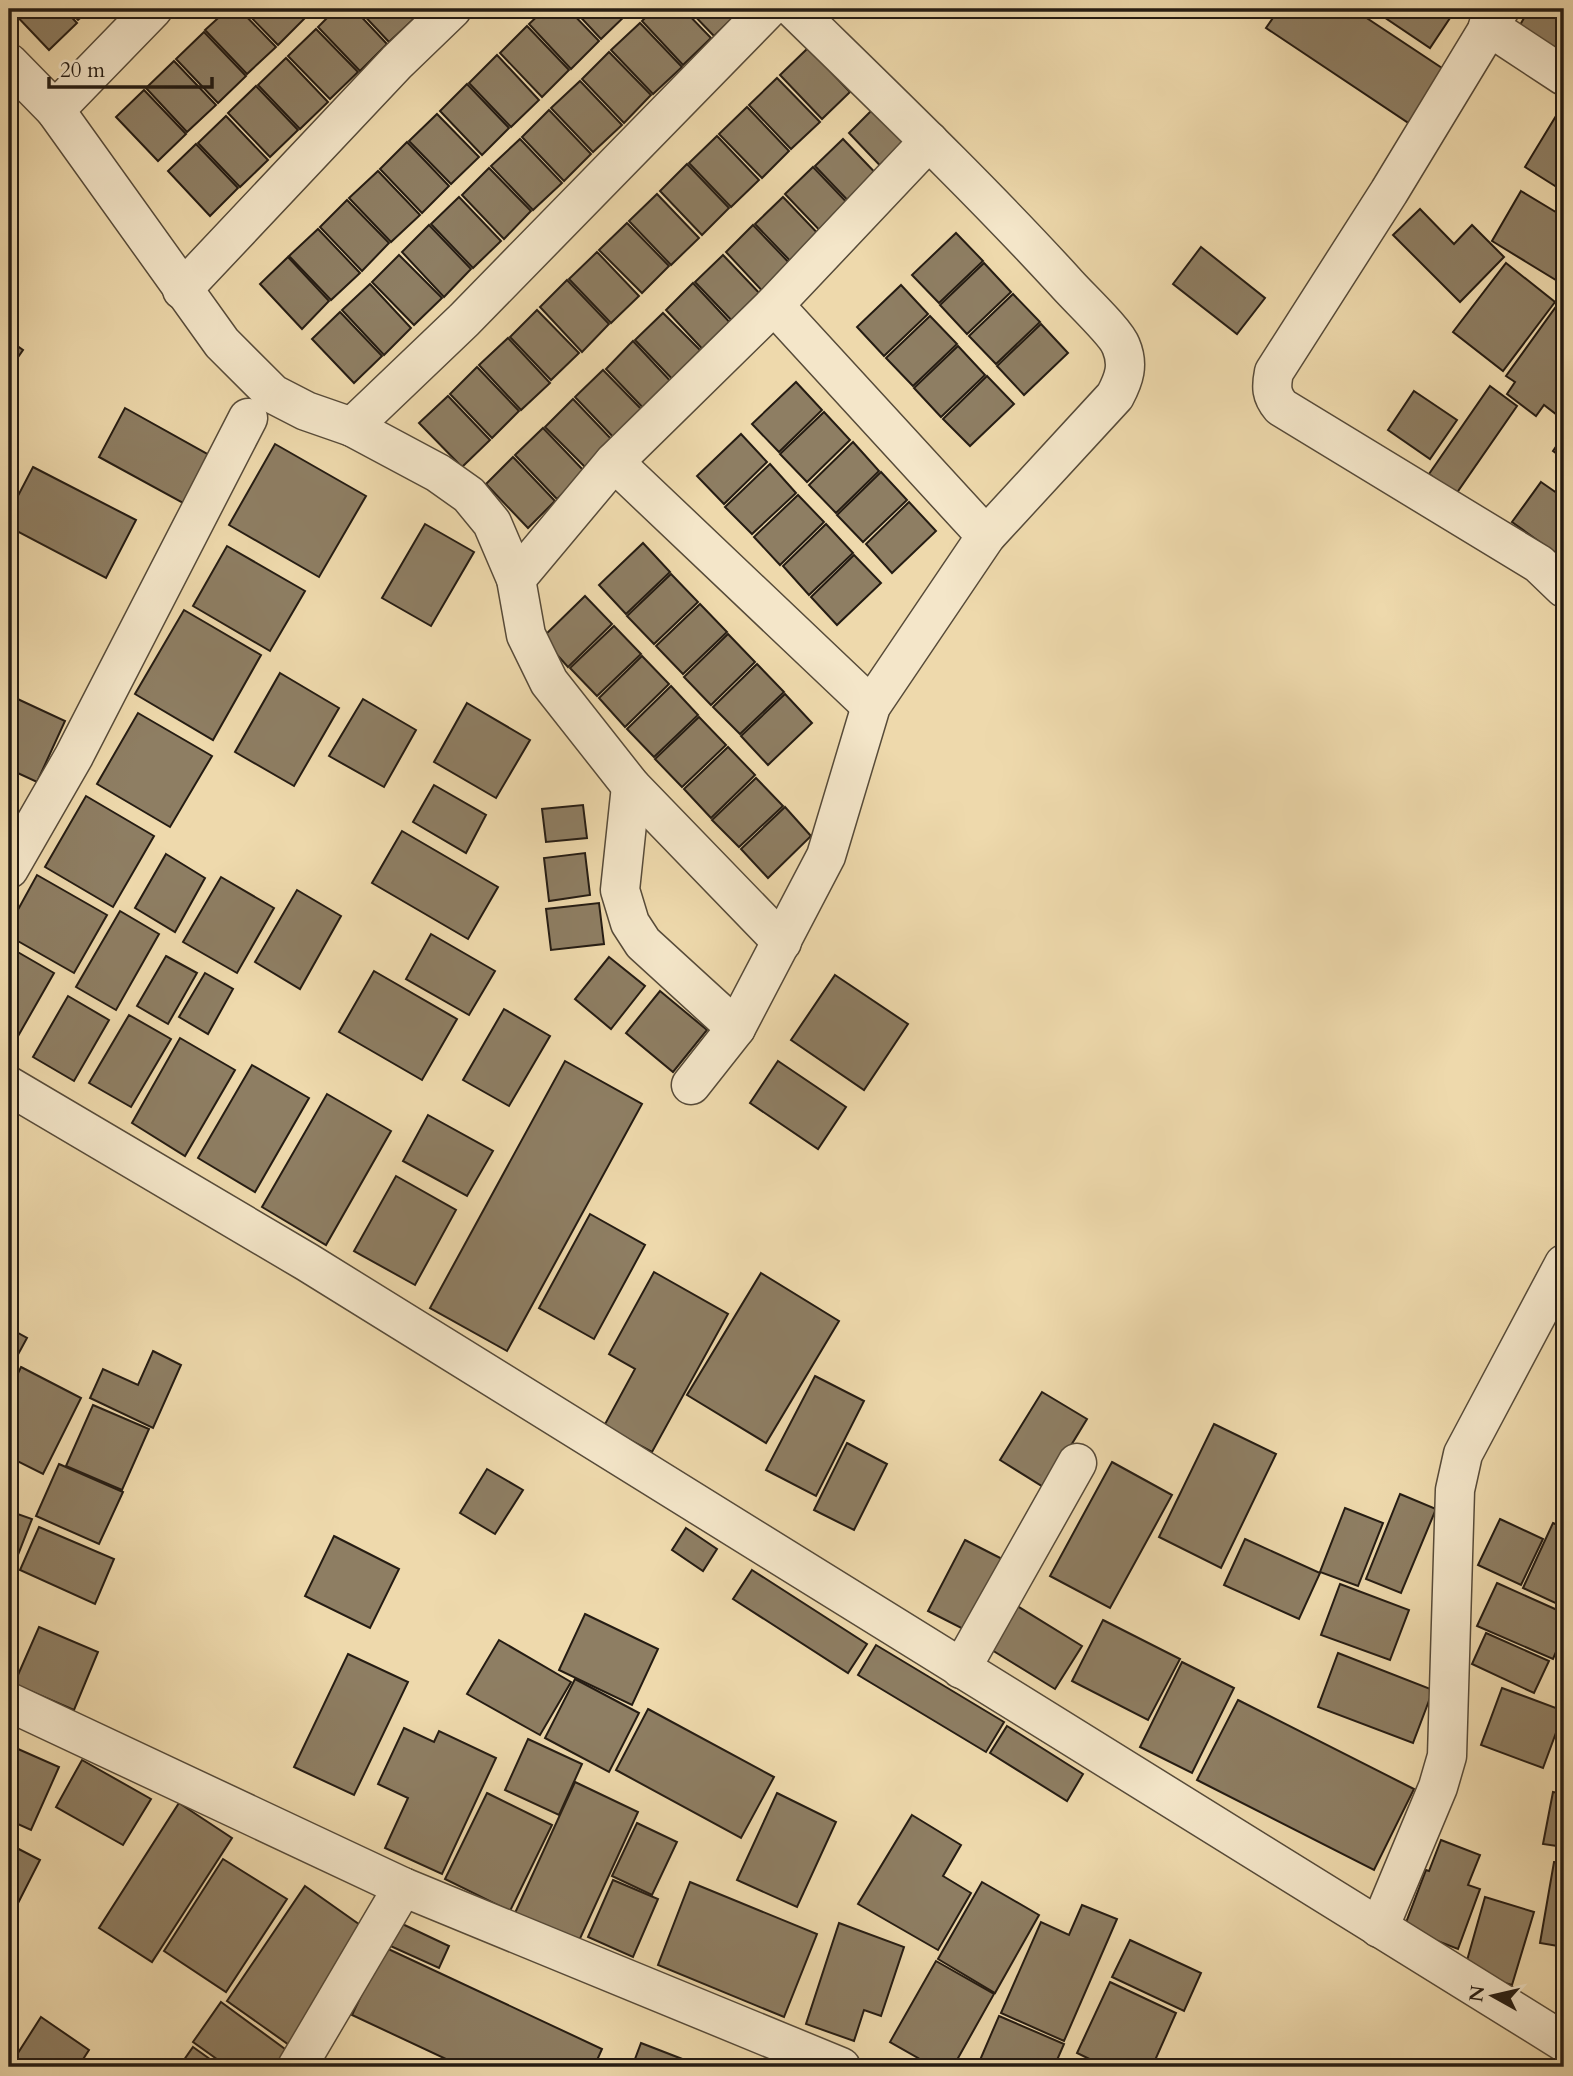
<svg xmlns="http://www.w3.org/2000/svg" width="1573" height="2076" font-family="Cardo,serif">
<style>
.building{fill:#8e7e63;stroke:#251c13;stroke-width:2}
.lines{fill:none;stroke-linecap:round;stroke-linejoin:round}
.minor-casing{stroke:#574b39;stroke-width:41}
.minor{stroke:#f4e6c9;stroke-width:38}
</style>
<rect width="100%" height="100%" fill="#eed9ac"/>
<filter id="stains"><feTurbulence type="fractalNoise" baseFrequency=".00286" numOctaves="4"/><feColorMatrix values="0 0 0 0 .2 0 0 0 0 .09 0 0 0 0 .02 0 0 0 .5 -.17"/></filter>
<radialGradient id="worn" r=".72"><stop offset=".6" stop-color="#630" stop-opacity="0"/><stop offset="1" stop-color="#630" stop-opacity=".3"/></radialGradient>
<!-- building -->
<g class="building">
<path d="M 10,9 L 64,9 L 77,23 L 49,50 Z"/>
<path d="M 67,9 L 91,9 L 78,20 Z"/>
<path d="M 228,9 L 239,9 L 276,47 L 247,74 L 205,30 Z"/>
<path d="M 243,9 L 297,9 L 305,18 L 278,45 Z"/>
<path d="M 336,9 L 354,9 L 387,44 L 360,71 L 318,27 Z"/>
<path d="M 358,9 L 412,9 L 418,15 L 389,42 Z"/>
<path d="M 545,9 L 568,9 L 599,41 L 571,69 L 529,24 Z"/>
<path d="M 573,9 L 626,9 L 629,12 L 601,39 Z"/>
<path d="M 654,9 L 683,9 L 711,38 L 683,65 L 642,21 Z"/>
<path d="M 688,9 L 742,9 L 714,36 Z"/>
<path d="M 1279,9 L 1353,9 L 1445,70 L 1410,124 L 1266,28 Z"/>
<path d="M 1372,9 L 1456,9 L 1430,48 Z"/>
<path d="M 1529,9 L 1564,9 L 1564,44 L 1557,58 L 1515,34 Z"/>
<path d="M 640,23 L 682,67 L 653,94 L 611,50 Z"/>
<path d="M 527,26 L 569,70 L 542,97 L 500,53 Z"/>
<path d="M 316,29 L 358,72 L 330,99 L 288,56 Z"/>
<path d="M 204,32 L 246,76 L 218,103 L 176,59 Z"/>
<path d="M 808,48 L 850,92 L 822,119 L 780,75 Z"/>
<path d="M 609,52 L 651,95 L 624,123 L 582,79 Z"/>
<path d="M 497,55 L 539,100 L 511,127 L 469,83 Z"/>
<path d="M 286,58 L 328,102 L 300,129 L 258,85 Z"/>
<path d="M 174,61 L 216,105 L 187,132 L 146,88 Z"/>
<path d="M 777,78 L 820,122 L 791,149 L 749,105 Z"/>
<path d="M 580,81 L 622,125 L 593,152 L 551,108 Z"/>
<path d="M 467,84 L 509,128 L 482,155 L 440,111 Z"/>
<path d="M 256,86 L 298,130 L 270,157 L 228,113 Z"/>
<path d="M 144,90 L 186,134 L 158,161 L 116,117 Z"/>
<path d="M 876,106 L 918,150 L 891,177 L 849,133 Z"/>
<path d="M 1562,106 L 1564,107 L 1563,191 L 1525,167 Z"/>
<path d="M 747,107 L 789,151 L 762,178 L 719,134 Z"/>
<path d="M 549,110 L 591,154 L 564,181 L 522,137 Z"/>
<path d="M 437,114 L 479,157 L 451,184 L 409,141 Z"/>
<path d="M 226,116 L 268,160 L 240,187 L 198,143 Z"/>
<path d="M 717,136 L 759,180 L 731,207 L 689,163 Z"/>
<path d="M 520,139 L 562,183 L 533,210 L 491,166 Z"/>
<path d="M 843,139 L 885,183 L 857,210 L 815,166 Z"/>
<path d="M 407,142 L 449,186 L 422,213 L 380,169 Z"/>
<path d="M 196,144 L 238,188 L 210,216 L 168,171 Z"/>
<path d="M 687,164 L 729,208 L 702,235 L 660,191 Z"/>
<path d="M 813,167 L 855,211 L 828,239 L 785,194 Z"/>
<path d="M 489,168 L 531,211 L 504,239 L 462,195 Z"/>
<path d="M 378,171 L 420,215 L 391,242 L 349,198 Z"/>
<path d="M 1521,191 L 1564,217 L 1564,285 L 1492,241 Z"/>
<path d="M 657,194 L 699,238 L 671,265 L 629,221 Z"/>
<path d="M 459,197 L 501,241 L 473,268 L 431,224 Z"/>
<path d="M 783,197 L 825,241 L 797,268 L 755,224 Z"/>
<path d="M 347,200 L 389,243 L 362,271 L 320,227 Z"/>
<path d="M 1420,209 L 1454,244 L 1472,225 L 1504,257 L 1460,302 L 1393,235 Z"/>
<path d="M 627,223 L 669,266 L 642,293 L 599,250 Z"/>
<path d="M 429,225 L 471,269 L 444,297 L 402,252 Z"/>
<path d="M 753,225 L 795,269 L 768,297 L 726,252 Z"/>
<path d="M 318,229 L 360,273 L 331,300 L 289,256 Z"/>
<path d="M 956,233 L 983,261 L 939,303 L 912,275 Z"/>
<path d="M 1201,247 L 1265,298 L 1237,334 L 1173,284 Z"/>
<path d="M 597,252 L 639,296 L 611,323 L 569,279 Z"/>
<path d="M 399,255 L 442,298 L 414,325 L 372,282 Z"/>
<path d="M 723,255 L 765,299 L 737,326 L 695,282 Z"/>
<path d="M 288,257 L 329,301 L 302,329 L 260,284 Z"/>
<path d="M 984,263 L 1011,292 L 967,334 L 940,305 Z"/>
<path d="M 1506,263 L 1555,302 L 1503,371 L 1453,332 Z"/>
<path d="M 567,280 L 609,324 L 582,352 L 540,307 Z"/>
<path d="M 693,283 L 735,328 L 708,355 L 666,310 Z"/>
<path d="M 370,284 L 411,328 L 384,355 L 342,310 Z"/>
<path d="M 901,285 L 928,314 L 884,356 L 857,327 Z"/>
<path d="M 1013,294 L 1040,322 L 996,364 L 969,336 Z"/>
<path d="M 1555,308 L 1564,315 L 1564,414 L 1561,418 L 1544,405 L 1536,416 L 1507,394 L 1515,382 L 1506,376 Z"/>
<path d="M 537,310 L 579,353 L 551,380 L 510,337 Z"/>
<path d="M 340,312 L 382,356 L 354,383 L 312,339 Z"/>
<path d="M 663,313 L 706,356 L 677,384 L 635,340 Z"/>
<path d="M 930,316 L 957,344 L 913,386 L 886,358 Z"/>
<path d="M 1041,324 L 1068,353 L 1024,395 L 997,366 Z"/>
<path d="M 508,338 L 550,383 L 521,410 L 479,365 Z"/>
<path d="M 9,340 L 23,350 L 9,370 Z"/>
<path d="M 633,341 L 675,386 L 648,413 L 606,369 Z"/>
<path d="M 958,346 L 985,375 L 941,417 L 914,388 Z"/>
<path d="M 477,367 L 519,411 L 492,438 L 450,394 Z"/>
<path d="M 603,370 L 646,414 L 617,441 L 575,397 Z"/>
<path d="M 987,376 L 1014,404 L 970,446 L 943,419 Z"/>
<path d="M 796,382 L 822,410 L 779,452 L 752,424 Z"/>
<path d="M 1490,386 L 1517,406 L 1456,494 L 1429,474 Z"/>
<path d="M 1414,391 L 1457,420 L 1430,459 L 1388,430 Z"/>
<path d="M 448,396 L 490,440 L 462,467 L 419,423 Z"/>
<path d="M 573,399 L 615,443 L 588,470 L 545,427 Z"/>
<path d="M 125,408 L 209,455 L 183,503 L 99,457 Z"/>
<path d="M 824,412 L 850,440 L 807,482 L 780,454 Z"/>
<path d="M 543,428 L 585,472 L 557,499 L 515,455 Z"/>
<path d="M 741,434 L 767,462 L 724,504 L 697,476 Z"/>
<path d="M 1564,435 L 1564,459 L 1553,451 Z"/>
<path d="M 853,442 L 879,471 L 836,513 L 809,485 Z"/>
<path d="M 275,444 L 366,496 L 319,577 L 229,525 Z"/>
<path d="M 513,457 L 555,501 L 528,528 L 486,484 Z"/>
<path d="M 770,464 L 796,493 L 752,534 L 725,507 Z"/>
<path d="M 33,467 L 136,520 L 106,578 L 9,527 L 9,513 Z"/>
<path d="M 881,472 L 907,500 L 863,542 L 837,515 Z"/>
<path d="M 1541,482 L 1564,498 L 1564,554 L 1562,558 L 1512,522 Z"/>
<path d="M 798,495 L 824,522 L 780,565 L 754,537 Z"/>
<path d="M 909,502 L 936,531 L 892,573 L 866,544 Z"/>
<path d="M 425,524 L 474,552 L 431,626 L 382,598 Z"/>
<path d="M 826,524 L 853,553 L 809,595 L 783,566 Z"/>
<path d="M 643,543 L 670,572 L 626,614 L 599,585 Z"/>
<path d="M 227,546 L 305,591 L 270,651 L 193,606 Z"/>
<path d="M 854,555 L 881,583 L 837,625 L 811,597 Z"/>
<path d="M 671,574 L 698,602 L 654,644 L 627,616 Z"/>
<path d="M 585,596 L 612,624 L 568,667 L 542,638 Z"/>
<path d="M 700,604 L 727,632 L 683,674 L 656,646 Z"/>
<path d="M 184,610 L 261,655 L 213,740 L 135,694 Z"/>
<path d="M 614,626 L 641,654 L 597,696 L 570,668 Z"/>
<path d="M 728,634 L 755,662 L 711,705 L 684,677 Z"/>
<path d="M 642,656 L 669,684 L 625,727 L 599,698 Z"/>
<path d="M 757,664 L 784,692 L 740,734 L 713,707 Z"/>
<path d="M 280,673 L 339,708 L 294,786 L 235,752 Z"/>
<path d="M 671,686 L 698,715 L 654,757 L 627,729 Z"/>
<path d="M 785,694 L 812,723 L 768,765 L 741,736 Z"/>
<path d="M 9,695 L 65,721 L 37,782 L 9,769 Z"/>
<path d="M 363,699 L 416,730 L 384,787 L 329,756 Z"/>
<path d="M 467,703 L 530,740 L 496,798 L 434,762 Z"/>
<path d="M 138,713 L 212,756 L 170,827 L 97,784 Z"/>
<path d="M 699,717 L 726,745 L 682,787 L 655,759 Z"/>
<path d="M 728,747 L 755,775 L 711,818 L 684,789 Z"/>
<path d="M 756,778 L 783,806 L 739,847 L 712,820 Z"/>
<path d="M 434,785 L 486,815 L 466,853 L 413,822 Z"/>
<path d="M 86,796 L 154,836 L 113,907 L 45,867 Z"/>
<path d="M 583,805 L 587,838 L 546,842 L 542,809 Z"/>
<path d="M 785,807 L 811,836 L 768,878 L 741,849 Z"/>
<path d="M 402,831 L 498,887 L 468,939 L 372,883 Z"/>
<path d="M 585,853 L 590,895 L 549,901 L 544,858 Z"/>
<path d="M 166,854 L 205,878 L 175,932 L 135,908 Z"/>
<path d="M 37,875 L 107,915 L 74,973 L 9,936 L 9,926 Z"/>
<path d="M 221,877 L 274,908 L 237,973 L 183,942 Z"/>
<path d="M 297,890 L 341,916 L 300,989 L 255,962 Z"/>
<path d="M 599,903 L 604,944 L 551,950 L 546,909 Z"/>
<path d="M 120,911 L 159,934 L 116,1010 L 76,987 Z"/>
<path d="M 431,934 L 495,971 L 469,1015 L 406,979 Z"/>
<path d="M 9,947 L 54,973 L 9,1052 Z"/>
<path d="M 166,956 L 197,973 L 168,1024 L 137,1006 Z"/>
<path d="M 609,957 L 645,986 L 611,1029 L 575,999 Z"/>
<path d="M 374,971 L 457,1019 L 422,1080 L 339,1032 Z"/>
<path d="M 205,973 L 233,989 L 208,1034 L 179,1017 Z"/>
<path d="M 835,975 L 908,1024 L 864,1090 L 791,1040 Z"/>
<path d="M 660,991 L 707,1030 L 673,1072 L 626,1033 Z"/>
<path d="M 68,996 L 109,1020 L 74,1081 L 33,1057 Z"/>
<path d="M 504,1009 L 550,1036 L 509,1106 L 463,1080 Z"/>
<path d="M 129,1015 L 171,1039 L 131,1107 L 89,1083 Z"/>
<path d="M 180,1038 L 235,1070 L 185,1156 L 132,1123 Z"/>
<path d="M 565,1061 L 642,1104 L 507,1351 L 430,1308 Z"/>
<path d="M 778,1061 L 846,1107 L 818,1149 L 750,1103 Z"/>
<path d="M 252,1065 L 309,1098 L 255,1192 L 198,1158 Z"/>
<path d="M 327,1094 L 391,1131 L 326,1245 L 262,1207 Z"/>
<path d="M 428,1115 L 493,1151 L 467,1196 L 403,1161 Z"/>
<path d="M 396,1176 L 456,1210 L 415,1285 L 354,1251 Z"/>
<path d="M 590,1214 L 645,1245 L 594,1339 L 539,1308 Z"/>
<path d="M 654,1272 L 728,1314 L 652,1452 L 604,1426 L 635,1369 L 609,1354 Z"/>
<path d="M 761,1273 L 839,1321 L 766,1443 L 687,1395 Z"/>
<path d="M 9,1328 L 27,1338 L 9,1371 Z"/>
<path d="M 153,1351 L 181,1365 L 153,1428 L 90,1398 L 103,1369 L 138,1385 Z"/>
<path d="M 21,1367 L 81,1398 L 43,1474 L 9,1457 L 9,1392 Z"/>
<path d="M 815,1376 L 864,1401 L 816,1496 L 766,1470 Z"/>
<path d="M 1042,1392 L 1087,1419 L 1045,1488 L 1000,1460 Z"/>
<path d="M 93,1405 L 149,1429 L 122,1490 L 66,1466 Z"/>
<path d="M 1214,1424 L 1276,1454 L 1221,1568 L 1159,1537 Z"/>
<path d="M 847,1443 L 887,1464 L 854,1530 L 814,1510 Z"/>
<path d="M 1112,1462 L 1172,1495 L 1110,1608 L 1050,1576 Z"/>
<path d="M 59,1464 L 123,1492 L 99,1544 L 36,1516 Z"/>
<path d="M 487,1469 L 523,1490 L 495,1534 L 460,1513 Z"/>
<path d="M 1400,1494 L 1436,1509 L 1401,1593 L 1366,1579 Z"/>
<path d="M 1345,1508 L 1383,1523 L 1358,1586 L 1320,1572 Z"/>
<path d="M 9,1511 L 32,1519 L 14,1565 L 9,1563 Z"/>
<path d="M 1500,1519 L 1543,1539 L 1521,1585 L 1478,1565 Z"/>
<path d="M 1553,1523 L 1564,1528 L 1564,1607 L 1523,1588 Z"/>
<path d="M 39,1527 L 114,1559 L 95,1604 L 20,1570 Z"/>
<path d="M 686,1528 L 717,1549 L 703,1571 L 672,1550 Z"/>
<path d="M 334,1536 L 399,1569 L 370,1628 L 305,1596 Z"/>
<path d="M 1245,1539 L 1320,1573 L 1299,1619 L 1224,1585 Z"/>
<path d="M 965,1540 L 1012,1564 L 975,1635 L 928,1611 Z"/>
<path d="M 752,1570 L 867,1644 L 848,1673 L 733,1599 Z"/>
<path d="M 1497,1583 L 1564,1613 L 1564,1633 L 1553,1659 L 1477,1626 Z"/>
<path d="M 1340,1584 L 1409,1610 L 1390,1660 L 1321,1635 Z"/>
<path d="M 1014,1604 L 1082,1646 L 1055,1689 L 987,1647 Z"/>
<path d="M 585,1614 L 658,1649 L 632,1705 L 559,1670 Z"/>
<path d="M 1103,1620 L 1180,1659 L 1148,1720 L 1072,1681 Z"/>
<path d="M 39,1627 L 98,1652 L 74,1710 L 14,1684 Z"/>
<path d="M 1486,1633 L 1549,1661 L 1534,1693 L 1472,1664 Z"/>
<path d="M 499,1640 L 571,1682 L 540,1735 L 467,1694 Z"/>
<path d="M 876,1645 L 1004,1722 L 986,1752 L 858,1675 Z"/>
<path d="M 1338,1653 L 1433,1690 L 1413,1743 L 1318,1707 Z"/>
<path d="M 348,1654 L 408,1682 L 354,1795 L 294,1767 Z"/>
<path d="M 1182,1662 L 1234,1688 L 1192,1773 L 1140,1747 Z"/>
<path d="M 575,1679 L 639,1713 L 609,1772 L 545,1738 Z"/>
<path d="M 1502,1688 L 1564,1711 L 1543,1768 L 1481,1745 Z"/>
<path d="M 1238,1700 L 1414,1789 L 1374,1870 L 1197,1780 Z"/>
<path d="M 648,1709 L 774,1777 L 741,1838 L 616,1770 Z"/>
<path d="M 1007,1726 L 1083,1774 L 1067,1801 L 990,1753 Z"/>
<path d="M 404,1728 L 434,1742 L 439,1731 L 496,1758 L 442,1874 L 385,1848 L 408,1798 L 378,1784 Z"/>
<path d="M 528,1739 L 582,1764 L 559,1815 L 505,1790 Z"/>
<path d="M 9,1745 L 59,1767 L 31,1830 L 9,1820 Z"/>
<path d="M 82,1760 L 151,1799 L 123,1845 L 56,1807 Z"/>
<path d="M 575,1782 L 638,1812 L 578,1943 L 515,1913 Z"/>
<path d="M 1553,1792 L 1564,1794 L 1564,1847 L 1543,1844 Z"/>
<path d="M 487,1793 L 552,1825 L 510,1911 L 445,1879 Z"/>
<path d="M 777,1793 L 836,1822 L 797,1907 L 737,1880 Z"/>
<path d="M 179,1803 L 232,1838 L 152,1962 L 99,1928 Z"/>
<path d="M 912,1815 L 961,1845 L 943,1876 L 971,1893 L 938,1950 L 858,1904 Z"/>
<path d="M 637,1823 L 677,1842 L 652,1895 L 612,1876 Z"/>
<path d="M 1441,1840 L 1480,1855 L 1468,1885 L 1480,1889 L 1458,1949 L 1404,1928 L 1426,1870 L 1429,1871 Z"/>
<path d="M 9,1844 L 40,1860 L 12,1915 L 9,1914 Z"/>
<path d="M 223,1859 L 287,1899 L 226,1992 L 164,1951 Z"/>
<path d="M 1554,1862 L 1564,1863 L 1564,1947 L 1540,1943 Z"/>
<path d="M 613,1880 L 658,1899 L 633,1957 L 588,1937 Z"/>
<path d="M 690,1882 L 817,1934 L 784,2017 L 658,1965 Z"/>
<path d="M 982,1882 L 1039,1915 L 995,1993 L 938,1959 Z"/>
<path d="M 305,1886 L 370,1932 L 292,2047 L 227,2001 Z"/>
<path d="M 1485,1897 L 1534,1912 L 1512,1985 L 1464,1971 Z"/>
<path d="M 1082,1905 L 1117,1919 L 1064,2041 L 1001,2013 L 1041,1922 L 1069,1935 Z"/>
<path d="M 396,1921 L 449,1946 L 439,1968 L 386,1944 Z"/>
<path d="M 839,1923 L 904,1947 L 881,2016 L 864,2010 L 854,2041 L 806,2024 Z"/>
<path d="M 1130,1940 L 1201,1973 L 1184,2011 L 1112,1977 Z"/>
<path d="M 384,1947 L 602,2049 L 594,2067 L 463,2067 L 352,2015 Z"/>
<path d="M 936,1961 L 994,1994 L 953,2067 L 934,2067 L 890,2042 Z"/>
<path d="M 1110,1982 L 1176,2013 L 1152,2067 L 1106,2067 L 1077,2053 Z"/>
<path d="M 221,2002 L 300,2060 L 295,2067 L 228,2067 L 193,2042 Z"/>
<path d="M 999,2016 L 1064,2044 L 1054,2067 L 977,2067 Z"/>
<path d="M 41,2017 L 89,2050 L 78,2067 L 9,2067 Z"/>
<path d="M 641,2043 L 703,2067 L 632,2067 Z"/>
<path d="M 193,2047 L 221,2067 L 179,2067 Z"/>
</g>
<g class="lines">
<!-- minor casing -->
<g class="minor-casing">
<g id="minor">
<path d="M 1500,9 L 1389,192 L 1274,372 C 1271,387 1271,395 1281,407 L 1539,564 L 1564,588"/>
<path d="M 1488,26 L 1564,76"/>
<path d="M 9,63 L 55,110 L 222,343 L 273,394 L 306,411 L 352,427 L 438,473 L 469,495 L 492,523 L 516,579 L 526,635 L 549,682 L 631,786 L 782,942"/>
<path d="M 55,110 L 153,9"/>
<path d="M 182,290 L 397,62 L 452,9"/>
<path d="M 774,305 L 986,536"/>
<path d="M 352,427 L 464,320 L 768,9"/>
<path d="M 614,462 L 871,706"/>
<path d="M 516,579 L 614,462 L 774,305 L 929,141"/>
<path d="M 631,786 L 620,890 L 630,923 L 643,943 L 736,1028"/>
<path d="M 9,869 L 74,756 L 248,418"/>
<path d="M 691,1085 L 736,1028 L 826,856 L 871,706 L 986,536 L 1115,396 C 1124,379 1129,365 1121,346 C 1116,332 1077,296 1065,282 C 978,187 885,98 794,9"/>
<path d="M 9,1086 L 307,1262 L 1564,2042"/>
<path d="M 961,1669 L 1077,1463"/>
<path d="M 9,1702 L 403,1887 L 841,2067"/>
<path d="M 1379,1928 L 1438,1787 L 1447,1756 L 1455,1490 L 1463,1454 L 1564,1264"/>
<path d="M 297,2067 L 403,1887"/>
</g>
</g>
<!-- minor -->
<use href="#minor" class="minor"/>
</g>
<!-- margin -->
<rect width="1573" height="2076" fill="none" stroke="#eed9ac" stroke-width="35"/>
<rect x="10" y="10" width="1552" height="2055" fill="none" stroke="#251c13" stroke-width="3.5"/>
<rect x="18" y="18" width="1538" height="2041" fill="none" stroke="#251c13" stroke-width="2"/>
<!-- north arrow -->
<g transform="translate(1493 1996) rotate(278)" stroke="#f4e6c9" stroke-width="5" paint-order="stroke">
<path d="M0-5L12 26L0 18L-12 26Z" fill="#251c13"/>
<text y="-10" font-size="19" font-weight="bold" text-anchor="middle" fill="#251c13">N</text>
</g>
<!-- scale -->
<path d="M49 77v10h163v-10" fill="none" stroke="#251c13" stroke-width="3.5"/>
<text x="60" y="77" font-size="21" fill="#251c13" stroke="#f4e6c9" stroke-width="5" paint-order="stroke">20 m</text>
<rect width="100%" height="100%" filter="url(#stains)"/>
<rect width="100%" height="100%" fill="url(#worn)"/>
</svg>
